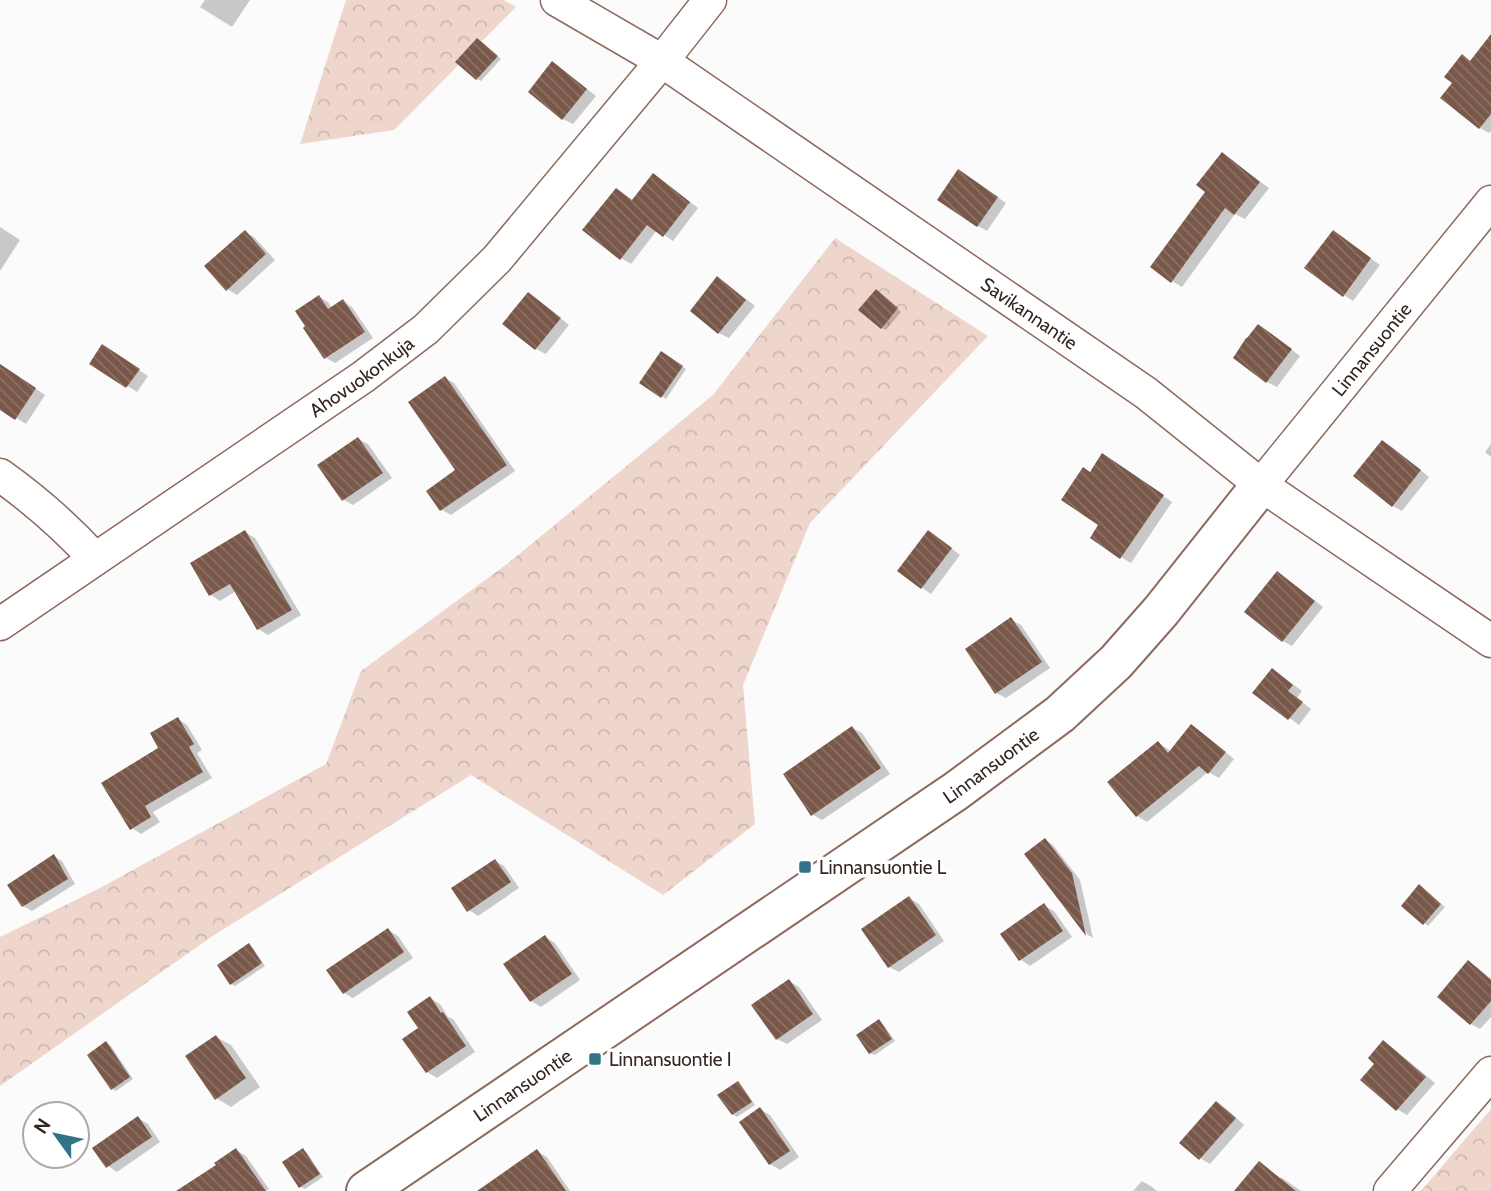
<svg xmlns="http://www.w3.org/2000/svg" width="1491" height="1191" font-family="Cabin,sans-serif">
<style>
.forest{fill:url(#forest-crowns)}
.shadow{fill:#0003}
.building{fill:url(#building-back-hatch)}
.lines{fill:none;stroke-linecap:round;stroke-linejoin:round}
.street-casing{stroke:#8d6a5c;stroke-width:35}
.secondary-casing{stroke:#8d6a5c;stroke-width:42}
.street{stroke:#fff;stroke-width:32}
.secondary{stroke:#fff;stroke-width:38}
.poi-dot{fill:#337387;stroke:#fff;stroke-width:2.5}
.labels{text-anchor:middle;stroke-width:7;stroke-linejoin:round;paint-order:stroke}
.street-label{font-size:19px;fill:#342620;stroke:#fff}
.poi-label{font-size:19px;fill:#342620;stroke:#fff;text-anchor:start}
</style>
<defs>
<pattern id="forest-crowns" width="20" height="18" patternUnits="userSpaceOnUse" patternTransform="scale(1.75)"><rect width="20" height="18" fill="#eed6cd"/><path d="M2 6a3 3 0 1 1 6 0M12 15a3 3 0 1 1 6 0" fill="none" stroke="#cdb8b0"/></pattern>
<pattern id="building-back-hatch" width="6" height="6" patternUnits="userSpaceOnUse" patternTransform="scale(1.75)"><rect width="6" height="6" fill="#79584a"/><path d="M-1 5l2 2M0 0l6 6M5-1l2 2" fill="none" stroke="#8b7266"/></pattern>
</defs>
<rect width="100%" height="100%" fill="#fbfbfb"/>
<!-- forest -->
<g class="forest">
<path d="M 346,0 L 504,0 L 516,7 L 394,130 L 300,144 Z"/>
<path d="M 835,238 L 988,336 L 810,523 L 743,685 L 755,824 L 663,895 L 471,775 L 211,937 L 0,1086 L 0,937 L 100,888 L 326,764 L 361,671 L 507,564 L 713,395 Z"/>
<path d="M 1491,1109 L 1491,1191 L 1421,1191 Z"/>
</g>
<!-- shadow -->
<g class="shadow">
<path d="M 205,0 L 250,0 L 232,27 L 200,7 Z"/>
<path d="M 482,42 L 501,59 L 481,81 L 477,79 Z"/>
<path d="M 1491,52 L 1491,131 L 1489,133 L 1480,128 L 1471,62 Z"/>
<path d="M 562,69 L 596,96 L 573,124 L 563,119 L 530,92 Z"/>
<path d="M 1222,154 L 1269,188 L 1245,219 L 1235,214 L 1182,287 L 1172,281 Z"/>
<path d="M 968,177 L 1006,203 L 987,231 L 978,226 Z"/>
<path d="M 663,181 L 698,208 L 673,241 L 657,230 L 631,264 L 621,258 L 585,230 L 633,201 Z"/>
<path d="M 0,227 L 20,240 L 0,271 Z"/>
<path d="M 245,232 L 254,237 L 275,260 L 237,295 L 227,289 Z"/>
<path d="M 1334,232 L 1380,265 L 1353,301 L 1344,295 Z"/>
<path d="M 718,279 L 727,284 L 755,306 L 729,338 L 719,333 L 692,311 Z"/>
<path d="M 880,293 L 901,312 L 886,330 L 882,328 Z"/>
<path d="M 319,297 L 328,302 L 332,308 L 343,301 L 352,307 L 373,338 L 335,363 L 326,358 Z"/>
<path d="M 538,300 L 569,325 L 546,354 L 536,349 L 505,324 Z"/>
<path d="M 1268,332 L 1300,356 L 1277,387 L 1267,382 Z"/>
<path d="M 112,352 L 148,376 L 137,392 L 92,363 Z"/>
<path d="M 662,353 L 686,369 L 666,399 L 642,383 Z"/>
<path d="M 0,365 L 45,395 L 26,424 L 0,408 Z"/>
<path d="M 445,378 L 454,383 L 515,471 L 451,515 L 442,510 L 457,470 Z"/>
<path d="M 358,439 L 368,444 L 392,478 L 353,505 L 344,500 Z"/>
<path d="M 1383,442 L 1392,447 L 1429,477 L 1402,511 L 1393,506 Z"/>
<path d="M 1491,444 L 1491,457 L 1485,452 Z"/>
<path d="M 1112,461 L 1172,502 L 1131,563 L 1121,557 L 1101,524 L 1091,474 Z"/>
<path d="M 245,532 L 255,538 L 301,615 L 268,635 L 258,629 L 236,591 L 220,601 L 211,595 Z"/>
<path d="M 938,538 L 960,555 L 931,594 L 899,571 Z"/>
<path d="M 1287,579 L 1323,607 L 1292,646 L 1283,641 Z"/>
<path d="M 1011,620 L 1021,625 L 1050,668 L 1006,698 L 996,693 Z"/>
<path d="M 1282,676 L 1302,691 L 1297,698 L 1311,709 L 1299,725 L 1255,693 Z"/>
<path d="M 178,719 L 187,725 L 202,750 L 197,753 L 212,778 L 153,812 L 160,822 L 141,834 L 132,828 L 160,748 Z"/>
<path d="M 852,728 L 862,733 L 890,774 L 822,820 L 813,815 Z"/>
<path d="M 1201,732 L 1234,759 L 1219,778 L 1208,772 L 1147,822 L 1137,816 L 1158,743 L 1168,749 L 1171,753 Z"/>
<path d="M 1045,840 L 1053,845 L 1080,880 L 1093,938 L 1088,935 L 1026,854 Z"/>
<path d="M 54,856 L 62,861 L 75,884 L 32,911 L 23,906 Z"/>
<path d="M 495,861 L 504,866 L 519,888 L 478,916 L 469,910 Z"/>
<path d="M 1423,889 L 1445,907 L 1428,926 L 1403,905 Z"/>
<path d="M 909,898 L 919,904 L 944,941 L 899,972 L 889,967 Z"/>
<path d="M 1045,906 L 1054,911 L 1072,937 L 1030,966 L 1021,960 L 1003,934 Z"/>
<path d="M 388,930 L 398,936 L 413,958 L 353,998 L 344,993 Z"/>
<path d="M 545,937 L 555,943 L 580,980 L 541,1007 L 531,1001 Z"/>
<path d="M 249,946 L 253,948 L 265,966 L 235,986 L 231,984 Z"/>
<path d="M 1469,962 L 1478,968 L 1491,979 L 1491,1017 L 1480,1029 L 1471,1024 Z"/>
<path d="M 789,981 L 799,987 L 822,1020 L 787,1044 L 777,1039 Z"/>
<path d="M 430,998 L 440,1004 L 448,1017 L 453,1019 L 475,1052 L 437,1078 L 427,1072 L 421,1028 Z"/>
<path d="M 879,1021 L 883,1024 L 895,1041 L 875,1055 L 870,1053 Z"/>
<path d="M 216,1037 L 231,1045 L 260,1087 L 231,1107 L 216,1098 Z"/>
<path d="M 1384,1042 L 1393,1048 L 1435,1083 L 1407,1115 L 1397,1109 L 1376,1064 Z"/>
<path d="M 106,1043 L 111,1046 L 133,1079 L 116,1091 L 112,1089 Z"/>
<path d="M 738,1083 L 742,1086 L 755,1105 L 737,1117 L 733,1114 Z"/>
<path d="M 1216,1103 L 1226,1109 L 1244,1125 L 1210,1164 L 1200,1158 L 1182,1142 Z"/>
<path d="M 760,1109 L 770,1115 L 799,1157 L 780,1170 L 770,1164 Z"/>
<path d="M 138,1118 L 148,1124 L 160,1142 L 117,1172 L 108,1166 Z"/>
<path d="M 236,1150 L 246,1156 L 269,1189 L 266,1191 L 180,1191 L 218,1166 Z"/>
<path d="M 303,1150 L 307,1153 L 323,1177 L 305,1189 L 301,1187 Z"/>
<path d="M 537,1151 L 547,1157 L 570,1191 L 508,1191 Z"/>
<path d="M 1281,1177 L 1301,1191 L 1254,1191 L 1280,1179 Z"/>
<path d="M 1142,1181 L 1152,1187 L 1157,1191 L 1133,1191 Z"/>
</g>
<!-- building -->
<g class="building">
<path d="M 1491,34 L 1491,114 L 1479,129 L 1440,98 L 1452,83 L 1444,77 L 1462,54 L 1470,61 Z"/>
<path d="M 477,38 L 498,56 L 476,80 L 455,62 Z"/>
<path d="M 552,61 L 587,89 L 562,120 L 528,92 Z"/>
<path d="M 1222,152 L 1260,182 L 1234,215 L 1225,208 L 1171,283 L 1150,267 L 1205,192 L 1196,185 Z"/>
<path d="M 958,169 L 998,197 L 977,227 L 937,200 Z"/>
<path d="M 653,173 L 690,202 L 663,237 L 647,225 L 620,260 L 582,230 L 616,188 L 632,200 Z"/>
<path d="M 245,230 L 266,254 L 226,291 L 204,266 Z"/>
<path d="M 1333,230 L 1371,258 L 1343,297 L 1304,268 Z"/>
<path d="M 717,276 L 746,300 L 718,334 L 690,311 Z"/>
<path d="M 876,289 L 898,308 L 881,329 L 858,310 Z"/>
<path d="M 528,292 L 561,318 L 535,350 L 502,324 Z"/>
<path d="M 319,295 L 328,309 L 343,299 L 365,332 L 324,359 L 303,328 L 305,326 L 295,311 Z"/>
<path d="M 1258,324 L 1292,349 L 1266,383 L 1233,358 L 1246,338 L 1247,338 Z"/>
<path d="M 102,344 L 140,369 L 126,388 L 89,364 Z"/>
<path d="M 661,351 L 683,366 L 661,398 L 639,383 Z"/>
<path d="M 0,364 L 36,388 L 15,420 L 0,410 Z"/>
<path d="M 445,376 L 507,465 L 440,511 L 426,491 L 455,470 L 408,402 Z"/>
<path d="M 358,437 L 383,473 L 342,501 L 317,465 Z"/>
<path d="M 1382,440 L 1421,470 L 1392,507 L 1353,476 Z"/>
<path d="M 1102,453 L 1164,495 L 1120,559 L 1090,538 L 1098,525 L 1061,500 L 1083,467 L 1090,472 Z"/>
<path d="M 245,530 L 292,610 L 257,630 L 230,584 L 209,596 L 190,563 Z"/>
<path d="M 928,530 L 952,548 L 921,589 L 897,571 Z"/>
<path d="M 1277,571 L 1315,601 L 1282,642 L 1244,612 Z"/>
<path d="M 1011,617 L 1042,662 L 995,694 L 965,649 Z"/>
<path d="M 1272,668 L 1293,685 L 1288,691 L 1303,702 L 1288,720 L 1252,693 Z"/>
<path d="M 178,717 L 194,744 L 189,747 L 203,772 L 145,806 L 151,817 L 130,830 L 101,783 L 158,748 L 150,733 Z"/>
<path d="M 1191,724 L 1226,752 L 1208,774 L 1199,766 L 1136,817 L 1107,782 L 1158,741 L 1168,753 Z"/>
<path d="M 852,726 L 881,768 L 811,816 L 783,774 Z"/>
<path d="M 1045,838 L 1072,873 L 1086,936 L 1024,854 Z"/>
<path d="M 54,854 L 68,879 L 22,907 L 7,885 Z"/>
<path d="M 495,859 L 511,882 L 467,912 L 451,888 Z"/>
<path d="M 1419,884 L 1441,904 L 1423,925 L 1401,906 Z"/>
<path d="M 909,896 L 936,935 L 888,968 L 861,929 Z"/>
<path d="M 1044,903 L 1063,931 L 1019,961 L 1000,934 Z"/>
<path d="M 388,928 L 404,952 L 343,994 L 326,970 Z"/>
<path d="M 545,935 L 572,974 L 530,1002 L 503,964 Z"/>
<path d="M 249,943 L 262,963 L 230,985 L 217,965 Z"/>
<path d="M 1468,960 L 1491,980 L 1491,1001 L 1470,1025 L 1437,997 Z"/>
<path d="M 789,979 L 813,1014 L 776,1040 L 751,1005 Z"/>
<path d="M 430,996 L 441,1013 L 443,1012 L 466,1046 L 426,1073 L 402,1039 L 418,1028 L 407,1012 Z"/>
<path d="M 879,1019 L 892,1039 L 869,1054 L 856,1035 Z"/>
<path d="M 216,1035 L 246,1078 L 215,1100 L 185,1056 Z"/>
<path d="M 1383,1040 L 1426,1077 L 1396,1111 L 1360,1080 L 1374,1064 L 1368,1058 Z"/>
<path d="M 106,1041 L 130,1077 L 111,1090 L 87,1055 Z"/>
<path d="M 738,1081 L 752,1102 L 732,1115 L 717,1095 Z"/>
<path d="M 1216,1101 L 1236,1118 L 1199,1160 L 1179,1143 Z"/>
<path d="M 760,1107 L 790,1151 L 769,1165 L 739,1122 Z"/>
<path d="M 138,1116 L 152,1137 L 106,1168 L 92,1148 Z"/>
<path d="M 236,1148 L 266,1191 L 176,1191 L 216,1165 L 214,1163 Z"/>
<path d="M 303,1148 L 320,1174 L 299,1188 L 282,1162 Z"/>
<path d="M 537,1149 L 566,1191 L 477,1191 Z"/>
<path d="M 1259,1161 L 1296,1191 L 1234,1191 Z"/>
</g>
<g class="lines">
<!-- street casing -->
<g class="street-casing">
<g id="street">
<path id="s1" d="M 557,0 L 662,61 L 1146,393 L 1261,485 L 1491,641"/>
<path d="M 0,475 C 35,500 66,527 95,559"/>
<path id="s2" d="M 1261,485 L 1491,202"/>
<path id="s3" d="M 0,624 L 363,377 L 426,329 L 497,259 L 662,61 L 710,0"/>
<path d="M 1390,1191 L 1491,1073"/>
</g>
</g>
<!-- secondary casing -->
<g class="secondary-casing">
<g id="secondary">
<path id="s4" d="M 366,1191 L 956,791 L 1060,714 L 1116,662 L 1161,611 L 1261,485"/>
</g>
</g>
<!-- street -->
<use href="#street" class="street"/>
<!-- secondary -->
<use href="#secondary" class="secondary"/>
</g>
<!-- markers -->
<g class="poi-dot">
<rect x="798" y="860" width="14" height="14" rx="3.5"/>
<rect x="588" y="1052" width="14" height="14" rx="3.5"/>
</g>
<g class="labels">
<!-- street labels -->
<g class="street-label">
<text dy="7" stroke="none"><textPath href="#s1" startOffset="567">Savikannantie</textPath></text>
<text dy="7" stroke="none"><textPath href="#s2" startOffset="175">Linnansuontie</textPath></text>
<text dy="7" stroke="none"><textPath href="#s3" startOffset="438">Ahovuokonkuja</textPath></text>
<text dy="7" stroke="none"><textPath href="#s4" startOffset="756">Linnansuontie</textPath></text>
<text dy="7" stroke="none"><textPath href="#s4" startOffset="189">Linnansuontie</textPath></text>
</g>
<!-- poi labels -->
<g class="poi-label">
<text x="819" y="874">Linnansuontie L</text>
<text x="609" y="1066">Linnansuontie I</text>
</g>
</g>
<!-- north arrow -->
<g transform="translate(56 1135) rotate(303)"><circle r="33" fill="#ffffff" stroke="#aea8a6" stroke-width="2"/>
<path d="M0-5L12 26L0 18L-12 26Z" fill="#337387"/>
<text y="-10" font-size="19" font-weight="bold" text-anchor="middle" fill="#342620">N</text>
</g>
</svg>
